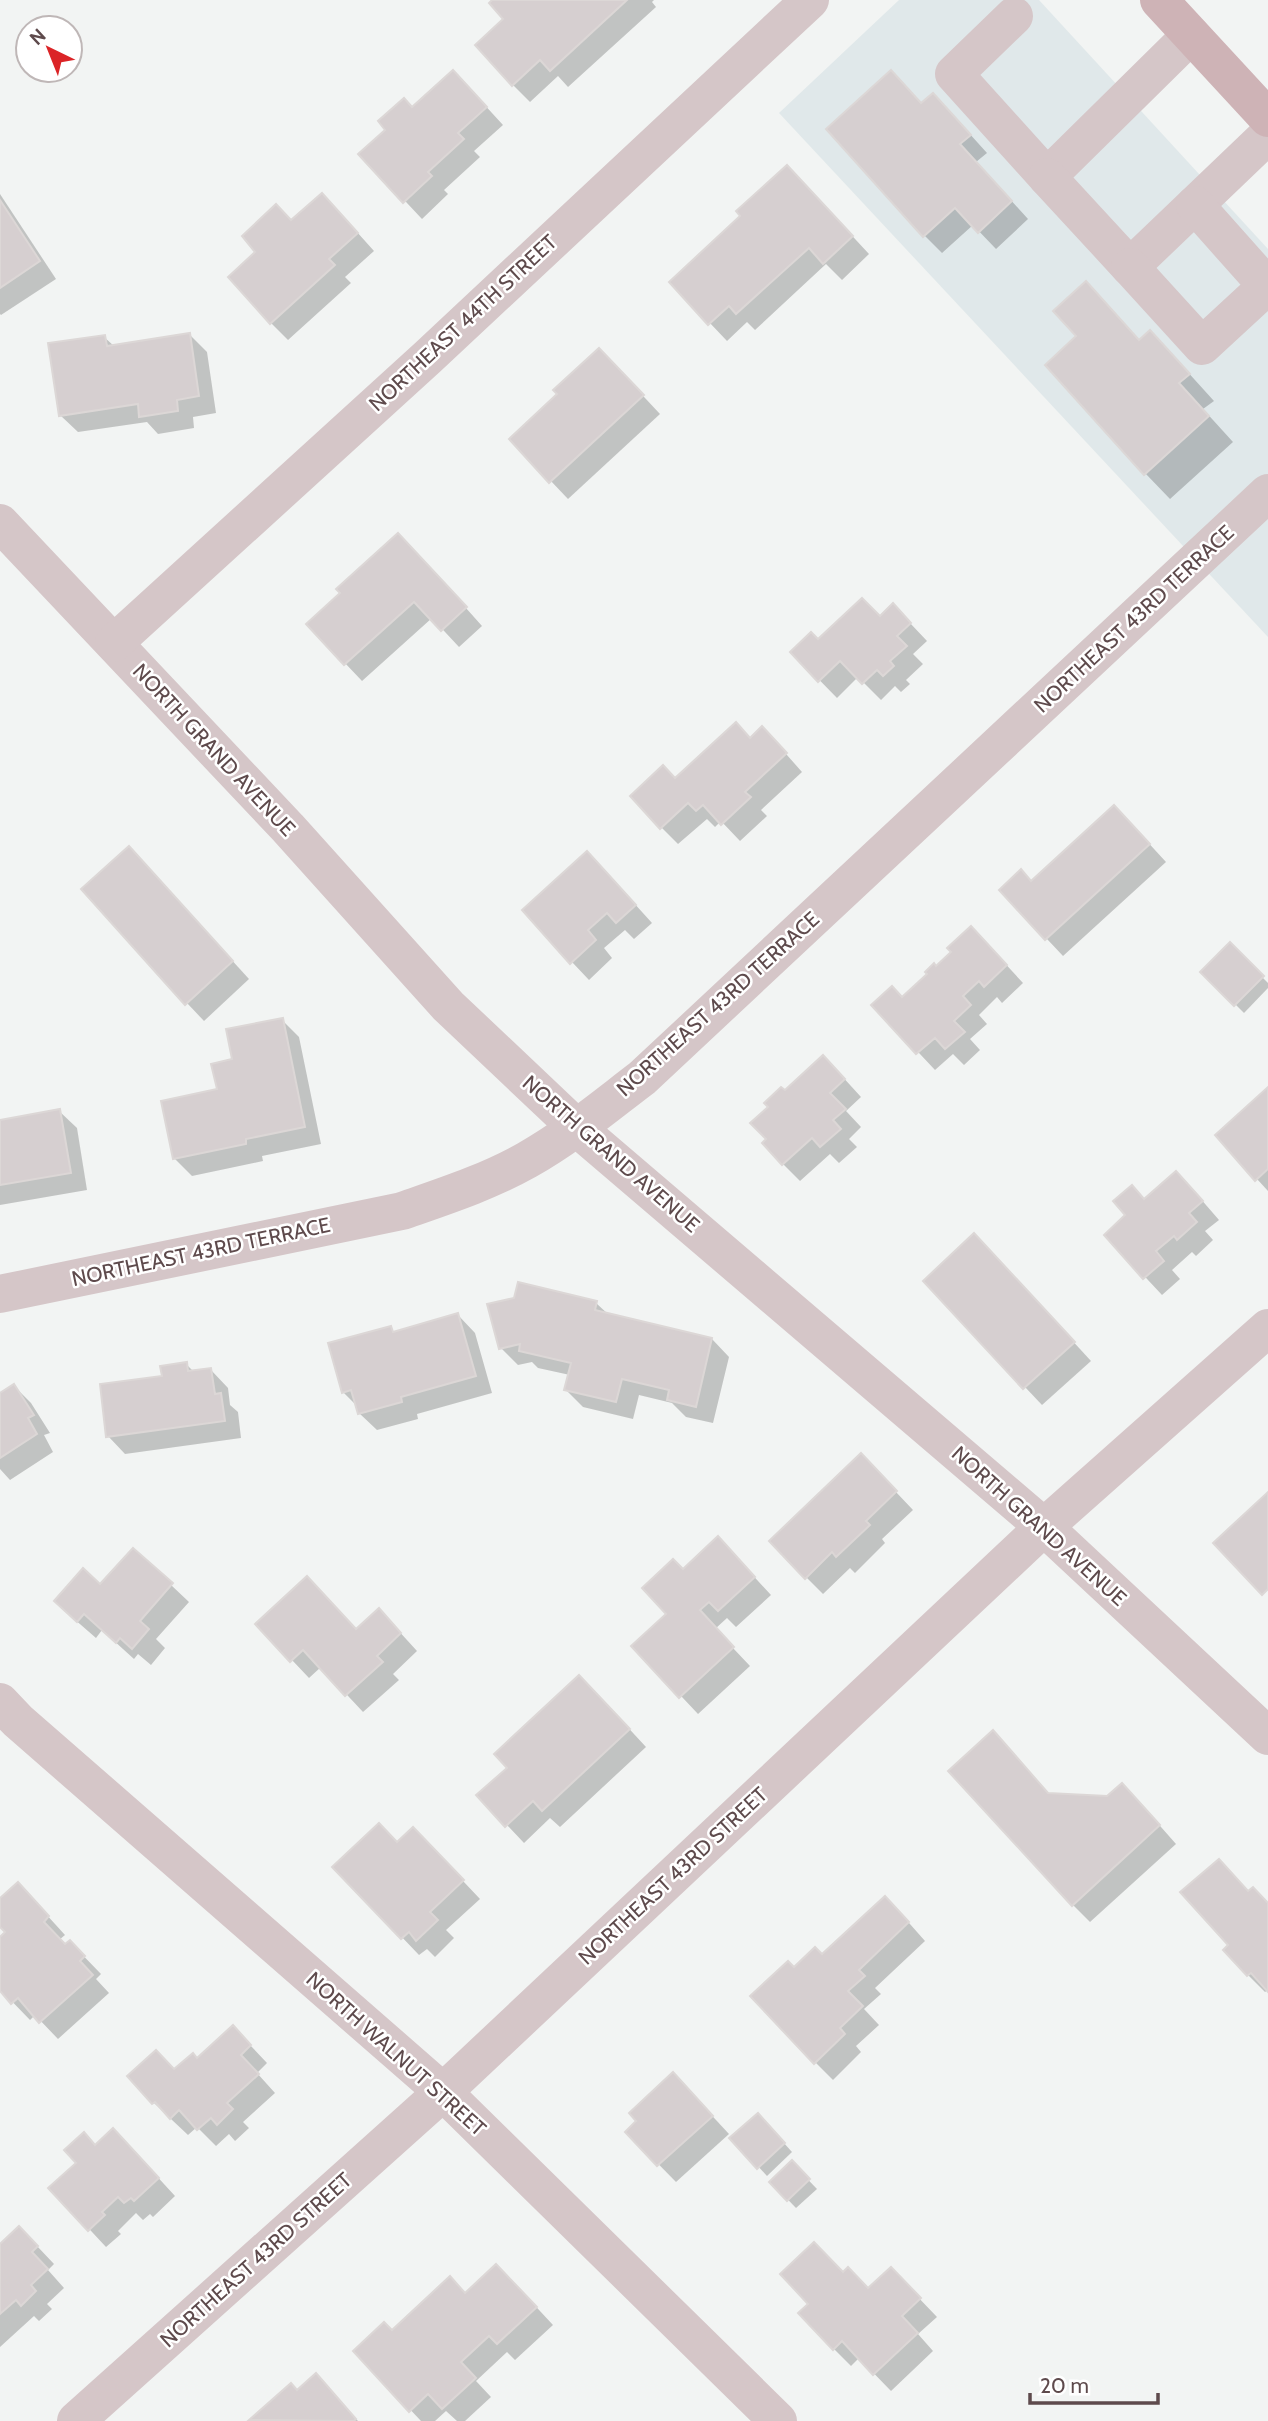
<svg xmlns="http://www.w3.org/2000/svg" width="1268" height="2421" font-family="Cabin,sans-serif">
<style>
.commercial{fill:#e0e8ea}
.shadow{fill:#0003}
.building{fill:#d6cfd0;stroke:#dcd7d6;stroke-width:2}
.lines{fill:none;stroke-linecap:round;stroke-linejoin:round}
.minor{stroke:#d5c6c8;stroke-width:38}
.major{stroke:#ceb3b6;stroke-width:38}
.labels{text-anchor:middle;stroke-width:5;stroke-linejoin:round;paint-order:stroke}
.street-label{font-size:21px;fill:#5e4a4c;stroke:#fff}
</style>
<rect width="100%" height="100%" fill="#f2f4f3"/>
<!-- commercial -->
<path class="commercial" d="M 899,0 L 1039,0 L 1268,249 L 1268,637 L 779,113 Z"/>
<!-- shadow -->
<g class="shadow">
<path d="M 495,0 L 654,0 L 652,2 L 656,7 L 568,87 L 558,76 L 530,102 L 513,85 L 506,19 Z"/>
<path d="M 470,89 L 503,125 L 474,151 L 480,157 L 444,190 L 448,194 L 422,219 L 361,154 L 412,109 Z"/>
<path d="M 922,104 L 950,112 L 987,153 L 976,162 L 1028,219 L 996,249 L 973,225 L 942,253 L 925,236 Z"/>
<path d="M 804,184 L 869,254 L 842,280 L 826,264 L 755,330 L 747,322 L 727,341 L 671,282 Z"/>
<path d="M 0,194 L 56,279 L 1,315 L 0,314 Z"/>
<path d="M 339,212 L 374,251 L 345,277 L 351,283 L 288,340 L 271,323 L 292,222 Z"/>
<path d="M 1086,284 L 1140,341 L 1175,358 L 1214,401 L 1203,409 L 1233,442 L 1170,499 L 1145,473 L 1079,337 Z"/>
<path d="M 190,335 L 207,352 L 216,413 L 193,417 L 194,428 L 158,434 L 147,422 L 78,432 L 60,415 L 104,337 L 114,346 Z"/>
<path d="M 616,367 L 660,414 L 568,499 L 511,439 Z"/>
<path d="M 416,552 L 482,626 L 459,647 L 432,618 L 362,681 L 308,624 Z"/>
<path d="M 880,618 L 910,623 L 927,641 L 913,654 L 923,664 L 906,680 L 910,684 L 901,692 L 895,686 L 881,700 L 858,677 L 837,698 L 792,652 Z"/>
<path d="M 779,746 L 802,772 L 761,810 L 767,816 L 740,841 L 721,821 L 715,827 L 707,819 L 678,844 L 661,827 L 676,780 Z"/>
<path d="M 1132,825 L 1166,862 L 1063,956 L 1001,890 L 1032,883 Z"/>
<path d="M 146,866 L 249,979 L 204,1021 L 187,1003 Z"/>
<path d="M 604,870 L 652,923 L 634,939 L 625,930 L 604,948 L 612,958 L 589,980 L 572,962 Z"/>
<path d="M 988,945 L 1023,983 L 1002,1003 L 997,997 L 979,1015 L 987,1024 L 970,1039 L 980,1050 L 964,1065 L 953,1054 L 935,1070 L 874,1005 L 902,999 Z"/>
<path d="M 1230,945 L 1268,983 L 1268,988 L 1244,1013 L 1203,972 Z"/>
<path d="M 282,1020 L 299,1037 L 321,1144 L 262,1156 L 263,1161 L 192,1176 L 174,1158 L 219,1091 L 234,1061 Z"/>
<path d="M 840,1074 L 861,1097 L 846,1111 L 861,1127 L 849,1139 L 857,1147 L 839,1163 L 830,1154 L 800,1181 L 783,1164 L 768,1139 L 785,1093 Z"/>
<path d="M 1268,1089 L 1268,1191 L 1257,1179 Z"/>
<path d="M 59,1111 L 77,1128 L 87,1190 L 0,1205 L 0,1121 Z"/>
<path d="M 1193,1190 L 1219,1220 L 1205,1231 L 1213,1240 L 1196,1256 L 1192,1252 L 1172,1270 L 1180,1279 L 1162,1295 L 1106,1235 L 1145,1200 Z"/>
<path d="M 991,1252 L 1091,1361 L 1042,1405 L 925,1281 Z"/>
<path d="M 596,1303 L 609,1315 L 712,1339 L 729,1357 L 713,1423 L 686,1417 L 672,1403 L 639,1395 L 633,1419 L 583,1407 L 566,1390 L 570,1375 L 538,1368 L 532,1362 L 518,1365 L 501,1348 Z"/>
<path d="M 458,1315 L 475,1333 L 492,1393 L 417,1414 L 418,1419 L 377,1430 L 359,1413 L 357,1406 L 343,1392 L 390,1328 L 395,1333 Z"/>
<path d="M 186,1364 L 194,1372 L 211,1370 L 228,1388 L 230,1405 L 238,1412 L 241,1438 L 125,1454 L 108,1436 L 163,1377 Z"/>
<path d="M 14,1386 L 31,1403 L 50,1433 L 44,1435 L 53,1452 L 10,1480 L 0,1469 L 0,1395 Z"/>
<path d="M 878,1473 L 913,1510 L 882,1539 L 885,1543 L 855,1573 L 850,1568 L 823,1594 L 806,1577 Z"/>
<path d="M 735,1556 L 771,1595 L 736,1627 L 727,1618 L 715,1629 L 750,1666 L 698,1714 L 634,1646 L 668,1614 L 683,1571 Z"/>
<path d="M 171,1585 L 189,1602 L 156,1639 L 165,1648 L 151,1665 L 138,1654 L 134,1659 L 102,1630 L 96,1638 L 73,1618 L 100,1586 Z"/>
<path d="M 258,1624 L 356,1630 L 396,1628 L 417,1651 L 393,1674 L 399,1680 L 363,1712 L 321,1667 L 309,1678 Z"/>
<path d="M 597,1694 L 646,1747 L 560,1827 L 550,1818 L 524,1843 L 507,1825 Z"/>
<path d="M 1010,1750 L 1050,1795 L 1139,1802 L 1176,1844 L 1090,1922 L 1073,1905 Z"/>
<path d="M 397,1844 L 430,1846 L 480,1899 L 446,1930 L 454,1938 L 435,1957 L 427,1949 L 419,1955 L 335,1867 Z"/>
<path d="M 1249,1893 L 1268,1904 L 1268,1990 L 1265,1992 L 1248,1975 L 1231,1945 Z"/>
<path d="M 0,1901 L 35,1902 L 65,1935 L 59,1940 L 65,1946 L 70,1942 L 101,1974 L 96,1979 L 109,1993 L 58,2039 L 35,2015 L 30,2020 L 0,1989 L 0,1939 L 8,1932 L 0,1924 Z"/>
<path d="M 902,1915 L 925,1941 L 875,1988 L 881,1994 L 864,2009 L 879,2025 L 856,2046 L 861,2052 L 833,2080 L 815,2062 L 794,1969 Z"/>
<path d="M 250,2045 L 267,2063 L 257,2073 L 275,2093 L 243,2122 L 249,2128 L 235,2141 L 229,2134 L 216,2146 L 197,2127 L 188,2135 L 154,2103 L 174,2071 L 197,2060 Z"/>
<path d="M 690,2092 L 729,2134 L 676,2182 L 627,2132 Z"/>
<path d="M 766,2123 L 792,2152 L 767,2176 L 732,2138 Z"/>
<path d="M 84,2134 L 96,2146 L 130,2147 L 175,2196 L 153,2217 L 150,2214 L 143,2220 L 136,2213 L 118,2231 L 121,2234 L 106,2247 L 51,2188 L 78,2163 Z"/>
<path d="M 792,2163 L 817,2189 L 796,2208 L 771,2182 Z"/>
<path d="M 37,2246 L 54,2264 L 48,2270 L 64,2288 L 47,2304 L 52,2309 L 39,2321 L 34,2316 L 0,2347 L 0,2247 Z"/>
<path d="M 891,2269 L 937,2317 L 918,2334 L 933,2351 L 891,2391 L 859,2358 L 851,2366 L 834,2349 L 843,2274 L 868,2290 Z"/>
<path d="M 514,2283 L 553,2325 L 515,2360 L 507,2352 L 476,2381 L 491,2397 L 465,2421 L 457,2421 L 446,2411 L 435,2421 L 421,2421 L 355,2351 L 466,2295 Z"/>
<path d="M 316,2376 L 358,2421 L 251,2420 L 291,2386 L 297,2392 Z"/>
</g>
<!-- building -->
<g class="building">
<path d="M 492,0 L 627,0 L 550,71 L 540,60 L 512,86 L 475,45 L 503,19 L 489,3 Z"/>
<path d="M 453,70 L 487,107 L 458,133 L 464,139 L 428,172 L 432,176 L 403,203 L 358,154 L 385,130 L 378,121 L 404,98 L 412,107 Z"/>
<path d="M 891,70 L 921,103 L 933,93 L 971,135 L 960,144 L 1012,201 L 978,233 L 955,208 L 923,237 L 826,129 Z"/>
<path d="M 787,165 L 853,236 L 823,264 L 809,248 L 736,314 L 729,306 L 708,325 L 669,282 L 740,216 L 736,211 Z"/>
<path d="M 322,193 L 358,233 L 329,259 L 335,265 L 270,324 L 228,277 L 255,252 L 242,236 L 276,204 L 291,220 Z"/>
<path d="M 0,200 L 40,261 L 0,288 Z"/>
<path d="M 1086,281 L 1139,340 L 1150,330 L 1190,374 L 1179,383 L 1209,416 L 1144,475 L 1045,365 L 1076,336 L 1053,311 Z"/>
<path d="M 190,333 L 199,396 L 177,400 L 178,411 L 139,417 L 138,404 L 59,416 L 48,343 L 105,335 L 107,346 Z"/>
<path d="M 599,348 L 644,395 L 549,483 L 509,439 L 557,394 L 553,390 Z"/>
<path d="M 398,533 L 467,607 L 441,631 L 414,602 L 344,665 L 306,624 L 340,593 L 336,589 Z"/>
<path d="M 862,598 L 880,616 L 893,603 L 911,623 L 897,636 L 907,646 L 890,661 L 894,666 L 883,676 L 877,670 L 862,684 L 840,661 L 818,682 L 790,652 L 811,632 L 818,639 Z"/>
<path d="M 736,722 L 750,738 L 762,726 L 787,753 L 745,792 L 751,797 L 721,825 L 703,805 L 696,811 L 688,803 L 660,829 L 630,796 L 663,765 L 675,778 Z"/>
<path d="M 1114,805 L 1150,844 L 1045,940 L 999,890 L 1021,869 L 1031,881 Z"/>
<path d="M 129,846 L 233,961 L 185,1005 L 81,889 Z"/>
<path d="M 587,851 L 636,905 L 616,923 L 607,913 L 588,930 L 596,940 L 570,964 L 522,910 Z"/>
<path d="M 971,926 L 1007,965 L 984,987 L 979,981 L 963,996 L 971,1005 L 954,1021 L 965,1032 L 945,1049 L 935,1038 L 916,1054 L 871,1005 L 892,986 L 902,997 L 927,974 L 925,972 L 934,963 L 936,966 L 951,952 L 947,948 Z"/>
<path d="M 1230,942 L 1264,976 L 1234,1006 L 1200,972 Z"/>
<path d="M 283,1018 L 305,1127 L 246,1139 L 246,1144 L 173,1159 L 161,1101 L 217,1089 L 211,1064 L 232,1059 L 226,1029 Z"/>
<path d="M 823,1055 L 845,1079 L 830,1093 L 846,1109 L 833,1120 L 841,1129 L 820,1147 L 812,1138 L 782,1165 L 762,1143 L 766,1139 L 750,1123 L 768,1107 L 764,1103 L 781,1087 L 785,1090 Z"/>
<path d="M 1268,1087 L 1268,1169 L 1255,1181 L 1215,1135 Z"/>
<path d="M 60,1109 L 71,1173 L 0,1185 L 0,1120 Z"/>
<path d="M 1176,1171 L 1203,1201 L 1189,1213 L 1197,1222 L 1177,1240 L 1174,1236 L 1156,1251 L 1164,1261 L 1143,1279 L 1104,1235 L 1125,1215 L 1113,1201 L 1132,1185 L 1144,1199 Z"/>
<path d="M 974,1233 L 1075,1342 L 1023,1389 L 923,1281 Z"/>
<path d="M 518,1282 L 597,1301 L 595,1310 L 712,1338 L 696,1407 L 667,1400 L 669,1390 L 622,1379 L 616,1402 L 564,1390 L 571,1363 L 519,1351 L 520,1344 L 499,1349 L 487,1304 L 514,1298 Z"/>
<path d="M 458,1313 L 476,1376 L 401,1397 L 402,1402 L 358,1414 L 351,1390 L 342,1393 L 328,1343 L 391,1326 L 393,1332 Z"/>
<path d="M 187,1362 L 188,1371 L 211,1368 L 215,1394 L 221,1393 L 225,1421 L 106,1437 L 100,1384 L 162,1376 L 160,1366 Z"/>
<path d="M 14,1384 L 34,1415 L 28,1418 L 37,1434 L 0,1458 L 0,1393 Z"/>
<path d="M 861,1453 L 897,1491 L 866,1521 L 870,1525 L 836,1557 L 832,1552 L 805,1579 L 769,1541 Z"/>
<path d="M 1268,1492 L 1268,1589 L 1262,1595 L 1213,1543 Z"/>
<path d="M 718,1536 L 755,1577 L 718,1611 L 709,1602 L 700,1610 L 734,1647 L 679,1698 L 631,1646 L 666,1614 L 642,1588 L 673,1559 L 683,1569 Z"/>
<path d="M 133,1548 L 173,1583 L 140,1621 L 149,1629 L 132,1649 L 120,1638 L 116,1643 L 84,1614 L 77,1622 L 54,1601 L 83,1568 L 100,1584 Z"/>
<path d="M 307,1576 L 356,1629 L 379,1608 L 401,1633 L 377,1656 L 383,1662 L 345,1696 L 303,1650 L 290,1662 L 255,1624 Z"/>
<path d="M 579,1675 L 630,1729 L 542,1811 L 533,1801 L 505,1827 L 476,1795 L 507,1768 L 494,1754 Z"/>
<path d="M 993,1730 L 1048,1793 L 1107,1796 L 1122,1783 L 1160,1825 L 1072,1906 L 948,1771 Z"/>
<path d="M 379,1823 L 397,1842 L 413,1827 L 464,1880 L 430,1912 L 438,1920 L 416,1941 L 409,1932 L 401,1939 L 332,1867 Z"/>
<path d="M 1219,1859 L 1248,1891 L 1253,1887 L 1268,1903 L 1268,1992 L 1251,1973 L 1247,1976 L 1223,1950 L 1228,1945 L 1180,1892 Z"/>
<path d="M 18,1882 L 49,1916 L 44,1922 L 65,1944 L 70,1940 L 85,1956 L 80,1961 L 93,1975 L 39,2023 L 18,1998 L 11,2004 L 0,1991 L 0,1937 L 5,1932 L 0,1927 L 0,1898 Z"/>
<path d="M 885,1896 L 909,1922 L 859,1970 L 865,1976 L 848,1991 L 863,2006 L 840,2028 L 845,2034 L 814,2064 L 750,1996 L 788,1961 L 794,1967 L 815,1947 L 822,1954 Z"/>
<path d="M 233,2025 L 251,2045 L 241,2055 L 259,2074 L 227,2103 L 233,2109 L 217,2125 L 211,2118 L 197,2130 L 179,2110 L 170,2119 L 155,2102 L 152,2104 L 127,2076 L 156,2050 L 174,2069 L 193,2053 L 197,2058 Z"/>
<path d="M 673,2072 L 713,2116 L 657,2166 L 625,2132 L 636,2121 L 629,2113 Z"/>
<path d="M 758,2113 L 785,2143 L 757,2169 L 729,2138 Z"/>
<path d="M 113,2128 L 159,2178 L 134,2201 L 131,2198 L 124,2203 L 118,2197 L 102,2212 L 105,2215 L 88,2231 L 48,2188 L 76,2163 L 64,2150 L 84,2132 L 95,2145 Z"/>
<path d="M 792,2160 L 810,2179 L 787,2201 L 769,2182 Z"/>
<path d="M 19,2226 L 38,2246 L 32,2252 L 48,2269 L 31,2285 L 36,2291 L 21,2306 L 16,2300 L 0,2314 L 0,2244 Z"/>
<path d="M 814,2242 L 843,2272 L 848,2267 L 868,2288 L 891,2267 L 921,2298 L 902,2316 L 918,2333 L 873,2375 L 842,2341 L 833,2350 L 798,2313 L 808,2304 L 780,2274 Z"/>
<path d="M 496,2264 L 537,2307 L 497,2344 L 489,2336 L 461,2362 L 476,2378 L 442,2409 L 428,2394 L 409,2412 L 353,2351 L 384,2322 L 392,2330 L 450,2276 L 465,2293 Z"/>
<path d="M 316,2373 L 356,2419 L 354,2421 L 249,2420 L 291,2383 L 297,2390 Z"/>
</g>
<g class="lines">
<!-- minor -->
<g class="minor">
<path d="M 1014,16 L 954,74 L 1047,177 L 1191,35"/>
<path d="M 1047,177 L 1130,267 L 1268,135"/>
<path d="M 1130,267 L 1202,346 L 1267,286 L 1195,205"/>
<path d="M 0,523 L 288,828 L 448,1006 L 577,1128 L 1044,1527 L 1268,1736"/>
<path d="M 114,643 L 428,357 L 810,0"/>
<path d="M 0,1294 L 402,1211 C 445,1196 488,1182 527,1160 C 568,1137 605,1106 642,1078 L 1268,493"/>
<path d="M 0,1702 L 18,1721 L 443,2092 L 778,2421"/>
<path d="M 76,2421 L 443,2092 L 1044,1527 L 1268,1328"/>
</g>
<!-- major -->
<path class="major" d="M 1159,0 L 1268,118"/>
</g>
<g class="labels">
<!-- street labels -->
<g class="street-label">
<text transform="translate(463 323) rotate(-43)" y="7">NORTHEAST 44TH STREET</text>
<text transform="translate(1134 619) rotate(-43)" y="7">NORTHEAST 43RD TERRACE</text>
<text transform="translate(214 750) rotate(47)" y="7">NORTH GRAND AVENUE</text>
<text transform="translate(718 1004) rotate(-42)" y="7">NORTHEAST 43RD TERRACE</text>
<text transform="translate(611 1154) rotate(41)" y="7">NORTH GRAND AVENUE</text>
<text transform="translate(201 1252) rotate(-12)" y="7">NORTHEAST 43RD TERRACE</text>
<text transform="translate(1039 1526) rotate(42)" y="7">NORTH GRAND AVENUE</text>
<text transform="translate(673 1876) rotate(-43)" y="7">NORTHEAST 43RD STREET</text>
<text transform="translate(396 2054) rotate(42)" y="7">NORTH WALNUT STREET</text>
<text transform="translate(256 2260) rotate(-42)" y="7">NORTHEAST 43RD STREET</text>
</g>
</g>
<!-- north arrow -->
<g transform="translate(49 49) rotate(317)"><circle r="33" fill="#ffffff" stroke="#bfb7b7" stroke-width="2"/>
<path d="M0-5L12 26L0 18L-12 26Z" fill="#db2427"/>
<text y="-10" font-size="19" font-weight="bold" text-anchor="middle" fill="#5e4a4c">N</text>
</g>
<!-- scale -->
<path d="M1030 2393v10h128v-10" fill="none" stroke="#5e4a4c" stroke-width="3.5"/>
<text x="1040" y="2393" font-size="21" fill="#5e4a4c" stroke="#ffffff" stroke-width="5" paint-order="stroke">20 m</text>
</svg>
